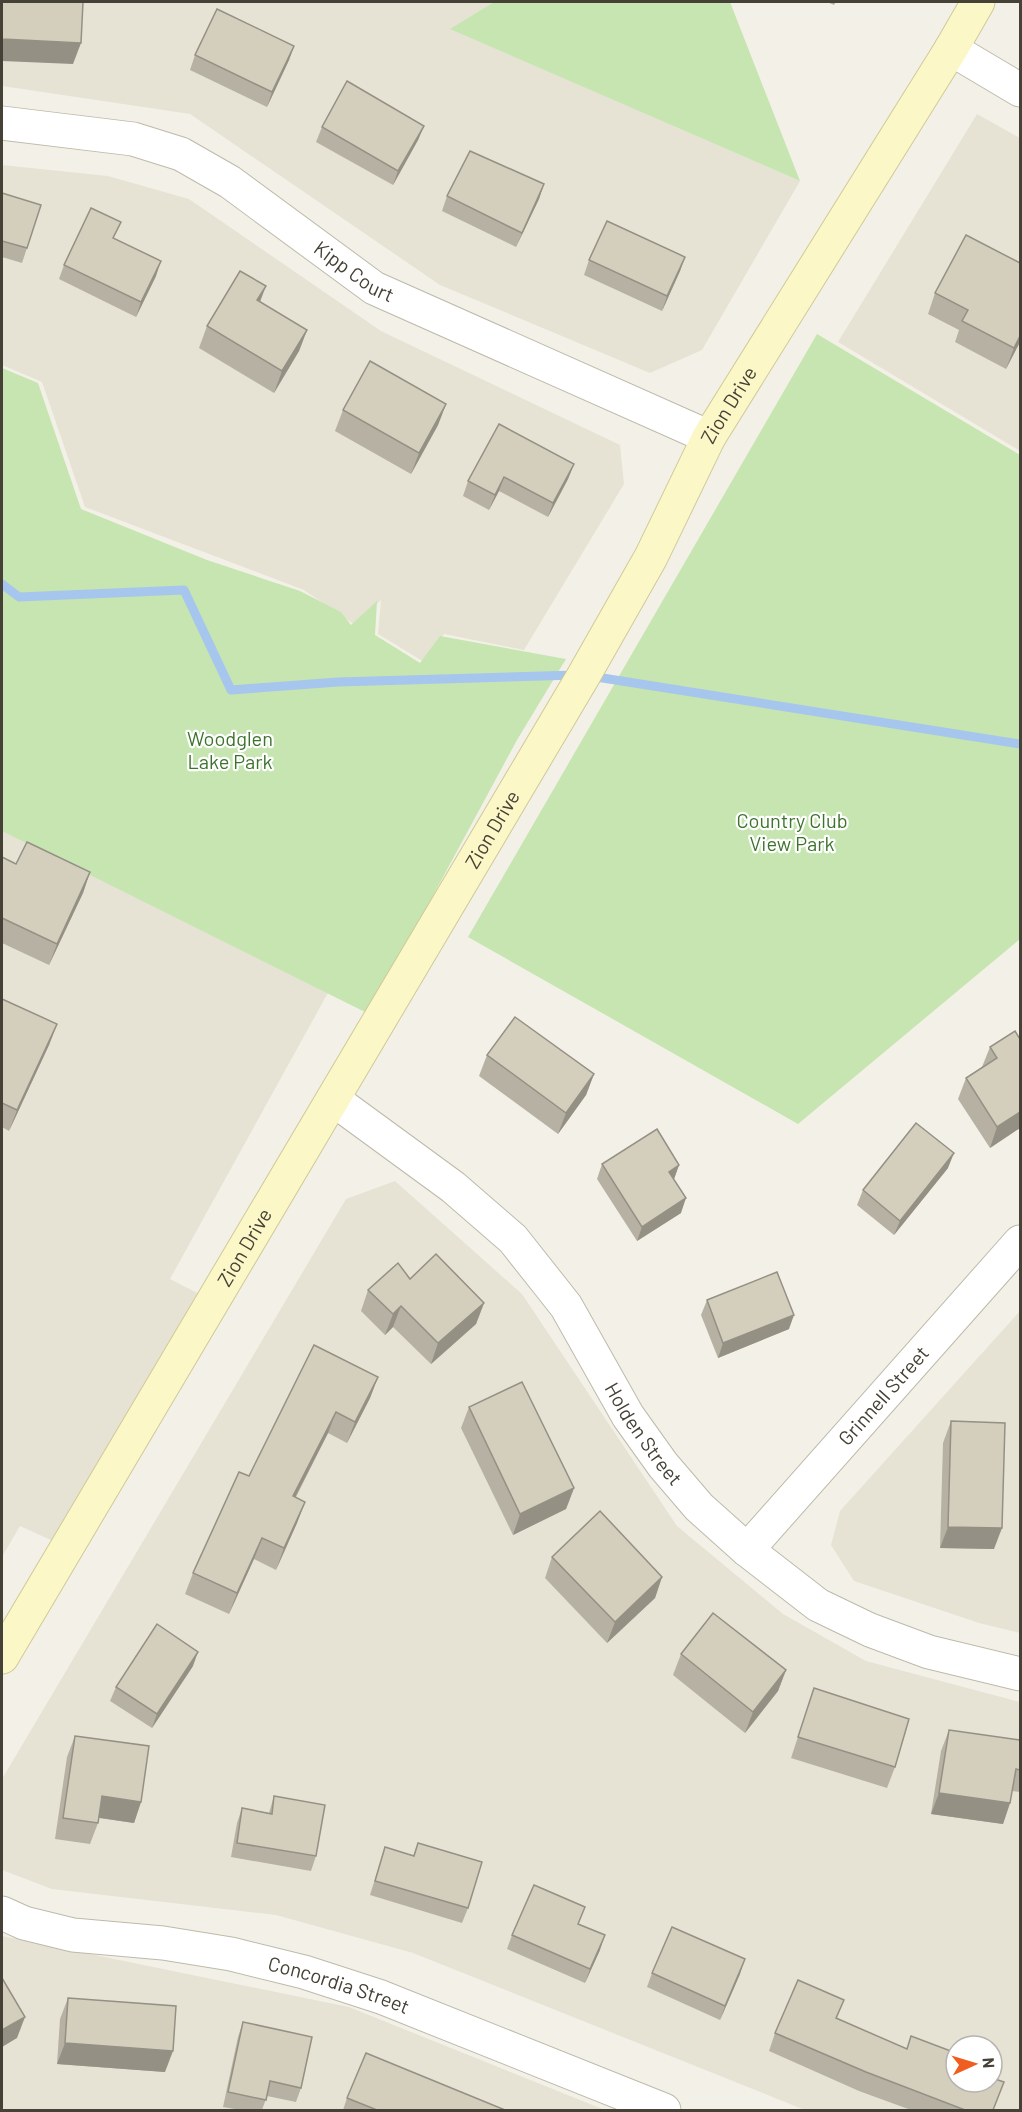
<svg xmlns="http://www.w3.org/2000/svg" width="1022" height="2112" font-family="Barlow,sans-serif">
<style>
.residential{fill:#e6e3d5;fill-rule:evenodd}
.green{fill:#c6e5b1}
.lines{fill:none;stroke-linecap:round;stroke-linejoin:round}
.stream{stroke:#a6c6ed;stroke-width:9}
.minor-casing{stroke:#bebaaa;stroke-width:35}
.secondary-casing{stroke:#d0c998;stroke-width:35}
.minor{stroke:#fff;stroke-width:33}
.secondary{stroke:#fcf7c7;stroke-width:33}
.wall{fill:#b6b1a3}
.shaded-wall{fill:#949084}
.building{fill:#d4cebd;stroke:#949084;stroke-width:1.5}
.labels{text-anchor:middle;stroke-width:4.5;stroke-linejoin:round;paint-order:stroke}
.street-label{font-size:20px;fill:#454136;stroke:#fff}
.park-label{font-size:20px;fill:#3d742c;stroke:#fff}
</style>
<rect width="100%" height="100%" fill="#f3f1e7"/>
<!-- residential -->
<g class="residential">
<path d="M 2,2 L 494,2 L 451,29 L 800,181 L 702,350 L 650,373 L 440,285 L 190,114 L 2,86 Z"/>
<path d="M 977,114 L 1020,138 L 1020,451 L 838,342 Z"/>
<path d="M 2,165 L 108,176 L 189,199 L 381,331 L 620,445 L 624,484 L 524,650 L 444,634 L 424,662 L 378,634 L 381,600 L 355,625 L 304,590 L 85,507 L 42,382 L 2,365 Z"/>
<path d="M 2,830 L 329,991 L 170,1279 L 203,1296 L 55,1542 L 20,1526 L 2,1557 Z"/>
<path d="M 395,1181 L 522,1294 L 677,1526 L 783,1614 L 866,1661 L 1020,1702 L 1020,2110 L 805,2110 L 413,1953 L 276,1915 L 52,1889 L 2,1870 L 2,1779 L 346,1199 ZM 956,2046 L 992,2046 L 992,2082 L 956,2082 Z"/>
<path d="M 1020,1311 L 1020,1633 L 979,1623 L 854,1581 L 831,1545 L 840,1511 Z"/>
<path d="M 2,1936 L 349,2007 L 605,2110 L 2,2110 Z"/>
</g>
<!-- green -->
<g class="green">
<path d="M 494,2 L 730,2 L 800,181 L 450,29 Z"/>
<path d="M 817,334 L 1020,455 L 1020,939 L 798,1124 L 468,937 Z"/>
<path d="M 2,368 L 38,383 L 81,509 L 207,560 L 300,591 L 341,612 L 351,625 L 377,601 L 375,635 L 420,663 L 440,636 L 566,659 L 517,740 L 369,1014 L 2,831 Z"/>
</g>
<g class="lines">
<!-- stream -->
<g class="stream">
<path d="M 2,584 L 19,597 L 184,590 L 231,690 L 338,682 L 576,675"/>
<path d="M 590,676 L 1020,744"/>
</g>
<!-- minor casing -->
<g class="minor-casing">
<g id="minor">
<path d="M 951,49 L 1020,90"/>
<path id="s1" d="M 2,123 L 133,139 L 181,154 L 230,182 L 374,288 L 709,437"/>
<path id="s2" d="M 334,1100 L 453,1187 L 513,1239 L 566,1306 L 628,1416 L 663,1465 L 699,1507 L 747,1550 L 818,1605 L 870,1630 L 929,1652 L 1020,1674"/>
<path id="s3" d="M 747,1550 L 1020,1242"/>
<path id="s4" d="M 2,1913 L 24,1923 L 73,1935 L 163,1943 L 231,1954 L 304,1972 L 381,1997 L 664,2110"/>
</g>
</g>
<!-- secondary casing -->
<g class="secondary-casing">
<g id="secondary">
<path id="s5" d="M 2,1657 L 584,675 L 651,557 L 709,437 L 951,49 L 978,2"/>
</g>
</g>
<!-- minor -->
<use href="#minor" class="minor"/>
<!-- secondary -->
<use href="#secondary" class="secondary"/>
</g>
<!-- wall -->
<g class="wall">
<path d="M 827,2 L 836,2 L 834,5 Z"/>
<path d="M 294,46 L 289,60 L 267,107 L 190,70 L 195,55 Z"/>
<path d="M 424,126 L 418,140 L 393,185 L 316,142 L 322,127 Z"/>
<path d="M 544,184 L 539,199 L 516,247 L 442,211 L 447,196 Z"/>
<path d="M 2,193 L 27,248 L 22,263 L 2,257 Z"/>
<path d="M 115,239 L 156,276 L 136,317 L 59,279 L 64,265 Z"/>
<path d="M 685,257 L 680,271 L 662,311 L 584,275 L 589,260 Z"/>
<path d="M 1020,263 L 1020,342 L 1006,369 L 955,342 L 959,330 L 928,314 L 935,293 Z"/>
<path d="M 260,302 L 307,330 L 299,351 L 274,393 L 199,348 L 207,326 Z"/>
<path d="M 446,404 L 438,425 L 411,474 L 335,431 L 343,410 Z"/>
<path d="M 574,464 L 568,479 L 548,517 L 499,491 L 489,510 L 463,496 L 468,481 Z"/>
<path d="M 2,857 L 16,864 L 90,872 L 83,893 L 49,965 L 2,943 Z"/>
<path d="M 2,1000 L 57,1024 L 49,1045 L 9,1131 L 2,1127 Z"/>
<path d="M 1020,1039 L 1020,1128 L 990,1148 L 958,1099 L 966,1078 L 982,1067 L 990,1047 Z"/>
<path d="M 487,1055 L 594,1074 L 586,1095 L 558,1134 L 479,1076 Z"/>
<path d="M 602,1164 L 679,1165 L 674,1179 L 681,1213 L 637,1241 L 597,1179 Z"/>
<path d="M 948,1168 L 894,1235 L 857,1205 L 863,1190 Z"/>
<path d="M 410,1279 L 484,1303 L 476,1324 L 431,1364 L 393,1327 L 385,1335 L 361,1311 L 368,1290 Z"/>
<path d="M 707,1300 L 789,1329 L 718,1358 L 701,1315 Z"/>
<path d="M 378,1377 L 370,1398 L 347,1443 L 328,1433 L 296,1497 L 305,1502 L 297,1523 L 276,1570 L 254,1559 L 229,1614 L 185,1594 L 193,1573 L 249,1476 Z"/>
<path d="M 469,1407 L 574,1488 L 566,1509 L 513,1535 L 461,1428 Z"/>
<path d="M 951,1421 L 994,1549 L 940,1548 L 943,1443 Z"/>
<path d="M 552,1557 L 662,1577 L 655,1598 L 607,1643 L 545,1578 Z"/>
<path d="M 681,1654 L 786,1670 L 778,1691 L 745,1733 L 673,1675 Z"/>
<path d="M 193,1666 L 152,1728 L 110,1701 L 116,1687 Z"/>
<path d="M 814,1688 L 895,1767 L 887,1788 L 791,1758 Z"/>
<path d="M 949,1730 L 1020,1740 L 1020,1792 L 1012,1791 L 1010,1803 L 1003,1824 L 931,1814 L 941,1751 Z"/>
<path d="M 75,1736 L 141,1802 L 134,1823 L 99,1818 L 98,1823 L 90,1844 L 55,1839 L 67,1757 Z"/>
<path d="M 274,1796 L 316,1856 L 311,1871 L 231,1857 L 237,1823 L 242,1808 L 269,1813 Z"/>
<path d="M 418,1843 L 468,1908 L 462,1923 L 370,1895 L 385,1847 L 413,1856 Z"/>
<path d="M 579,1924 L 600,1950 L 585,1983 L 507,1949 L 512,1935 Z"/>
<path d="M 652,1973 L 740,1974 L 720,2020 L 647,1987 Z"/>
<path d="M 68,1998 L 165,2072 L 57,2064 L 60,2019 Z"/>
<path d="M 844,2000 L 837,2018 L 956,2082 L 993,2110 L 911,2110 L 859,2091 L 769,2051 L 775,2033 Z"/>
<path d="M 243,2022 L 301,2088 L 296,2102 L 267,2096 L 262,2110 L 241,2110 L 223,2107 L 238,2037 Z"/>
<path d="M 347,2098 L 505,2110 L 343,2110 Z"/>
</g>
<!-- shaded-wall -->
<g class="shaded-wall">
<path d="M 2,39 L 81,43 L 73,64 L 2,61 Z"/>
<path d="M 294,46 L 289,60 L 267,107 L 272,92 Z"/>
<path d="M 424,126 L 418,140 L 393,185 L 398,171 Z"/>
<path d="M 544,184 L 539,199 L 516,247 L 522,233 Z"/>
<path d="M 685,257 L 680,271 L 662,311 L 667,296 Z"/>
<path d="M 161,261 L 156,276 L 136,317 L 141,302 Z"/>
<path d="M 266,286 L 258,307 L 257,300 Z"/>
<path d="M 307,330 L 299,351 L 274,393 L 282,371 Z"/>
<path d="M 1020,336 L 1020,342 L 1006,369 L 1014,348 Z"/>
<path d="M 446,404 L 438,425 L 411,474 L 419,453 Z"/>
<path d="M 574,464 L 568,479 L 548,517 L 553,503 Z"/>
<path d="M 504,477 L 499,491 L 489,510 L 495,495 Z"/>
<path d="M 90,872 L 83,893 L 49,965 L 57,944 Z"/>
<path d="M 57,1024 L 49,1045 L 9,1131 L 17,1110 Z"/>
<path d="M 594,1074 L 586,1095 L 558,1134 L 566,1113 Z"/>
<path d="M 1020,1112 L 1020,1128 L 990,1148 L 997,1127 Z"/>
<path d="M 954,1153 L 948,1168 L 894,1235 L 900,1221 Z"/>
<path d="M 679,1165 L 674,1179 L 663,1186 L 669,1172 Z"/>
<path d="M 686,1198 L 681,1213 L 637,1241 L 642,1227 Z"/>
<path d="M 484,1303 L 476,1324 L 431,1364 L 438,1343 Z"/>
<path d="M 401,1306 L 393,1327 L 385,1335 L 393,1314 Z"/>
<path d="M 794,1315 L 789,1329 L 718,1358 L 723,1343 Z"/>
<path d="M 378,1377 L 370,1398 L 347,1443 L 355,1422 Z"/>
<path d="M 336,1412 L 328,1433 L 285,1517 L 293,1496 Z"/>
<path d="M 574,1488 L 566,1509 L 513,1535 L 520,1514 Z"/>
<path d="M 305,1502 L 297,1523 L 276,1570 L 284,1548 Z"/>
<path d="M 948,1527 L 1002,1528 L 994,1549 L 940,1548 Z"/>
<path d="M 262,1538 L 254,1559 L 229,1614 L 237,1593 Z"/>
<path d="M 662,1577 L 655,1598 L 607,1643 L 615,1622 Z"/>
<path d="M 198,1652 L 193,1666 L 152,1728 L 157,1714 Z"/>
<path d="M 786,1670 L 778,1691 L 745,1733 L 753,1712 Z"/>
<path d="M 939,1793 L 1010,1803 L 1003,1824 L 931,1814 Z"/>
<path d="M 102,1796 L 141,1802 L 134,1823 L 94,1817 Z"/>
<path d="M 605,1935 L 600,1950 L 585,1983 L 590,1969 Z"/>
<path d="M 745,1959 L 740,1974 L 720,2020 L 725,2006 Z"/>
<path d="M 25,2017 L 17,2038 L 2,2047 L 2,2030 Z"/>
<path d="M 65,2043 L 173,2051 L 165,2072 L 57,2064 Z"/>
</g>
<!-- building -->
<g class="building">
<path d="M 2,2 L 83,2 L 81,43 L 2,39 Z"/>
<path d="M 217,9 L 294,46 L 272,92 L 195,55 Z"/>
<path d="M 347,81 L 424,126 L 398,171 L 322,127 Z"/>
<path d="M 470,151 L 544,184 L 522,233 L 447,196 Z"/>
<path d="M 2,193 L 41,205 L 27,248 L 2,241 Z"/>
<path d="M 91,208 L 121,222 L 113,238 L 161,261 L 141,302 L 64,265 Z"/>
<path d="M 607,221 L 685,257 L 667,296 L 589,260 Z"/>
<path d="M 966,235 L 1020,263 L 1020,336 L 1014,348 L 962,321 L 968,310 L 935,293 Z"/>
<path d="M 240,271 L 266,286 L 257,300 L 307,330 L 282,371 L 207,326 Z"/>
<path d="M 370,361 L 446,404 L 419,453 L 343,410 Z"/>
<path d="M 499,424 L 574,464 L 553,503 L 504,477 L 495,495 L 468,481 Z"/>
<path d="M 27,842 L 90,872 L 57,944 L 2,918 L 2,857 L 16,864 Z"/>
<path d="M 2,999 L 57,1024 L 17,1110 L 2,1103 Z"/>
<path d="M 515,1017 L 594,1074 L 566,1113 L 487,1055 Z"/>
<path d="M 1015,1031 L 1020,1039 L 1020,1112 L 997,1127 L 966,1078 L 997,1058 L 990,1047 Z"/>
<path d="M 916,1123 L 954,1153 L 900,1221 L 863,1190 Z"/>
<path d="M 657,1129 L 679,1165 L 669,1172 L 686,1198 L 642,1227 L 602,1164 Z"/>
<path d="M 436,1254 L 484,1303 L 438,1343 L 401,1306 L 393,1314 L 368,1290 L 398,1263 L 410,1279 Z"/>
<path d="M 777,1272 L 794,1315 L 723,1343 L 707,1300 Z"/>
<path d="M 314,1345 L 378,1377 L 355,1422 L 336,1412 L 293,1496 L 305,1502 L 284,1548 L 262,1538 L 237,1593 L 193,1573 L 239,1472 L 249,1476 Z"/>
<path d="M 522,1382 L 574,1488 L 520,1514 L 469,1407 Z"/>
<path d="M 951,1421 L 1005,1423 L 1002,1528 L 948,1527 Z"/>
<path d="M 600,1511 L 662,1577 L 615,1622 L 552,1557 Z"/>
<path d="M 713,1613 L 786,1670 L 753,1712 L 681,1654 Z"/>
<path d="M 157,1624 L 198,1652 L 157,1714 L 116,1687 Z"/>
<path d="M 814,1688 L 909,1719 L 895,1767 L 798,1737 Z"/>
<path d="M 949,1730 L 1020,1740 L 1020,1770 L 1016,1769 L 1010,1803 L 939,1793 Z"/>
<path d="M 75,1736 L 149,1746 L 141,1802 L 102,1796 L 98,1823 L 63,1818 Z"/>
<path d="M 274,1796 L 325,1805 L 316,1856 L 237,1843 L 242,1808 L 272,1814 Z"/>
<path d="M 418,1843 L 482,1862 L 468,1908 L 375,1881 L 385,1847 L 414,1856 Z"/>
<path d="M 534,1885 L 585,1907 L 578,1924 L 605,1935 L 590,1969 L 512,1935 Z"/>
<path d="M 672,1927 L 745,1959 L 725,2006 L 652,1973 Z"/>
<path d="M 2,1978 L 25,2017 L 2,2030 Z"/>
<path d="M 798,1980 L 844,2000 L 836,2018 L 907,2049 L 911,2036 L 956,2053 L 956,2082 L 992,2082 L 992,2078 L 1004,2082 L 993,2110 L 965,2110 L 866,2072 L 775,2033 Z"/>
<path d="M 68,1998 L 176,2006 L 173,2051 L 65,2043 Z"/>
<path d="M 243,2022 L 312,2037 L 301,2088 L 270,2081 L 266,2100 L 228,2092 Z"/>
<path d="M 366,2053 L 505,2110 L 377,2110 L 347,2098 Z"/>
</g>
<g class="labels">
<!-- street labels -->
<g class="street-label">
<text dy="7" stroke="none"><textPath href="#s1" startOffset="392">Kipp Court</textPath></text>
<text dy="7" stroke="none"><textPath href="#s5" startOffset="1448">Zion Drive</textPath></text>
<text dy="7" stroke="none"><textPath href="#s5" startOffset="962">Zion Drive</textPath></text>
<text dy="7" stroke="none"><textPath href="#s5" startOffset="476">Zion Drive</textPath></text>
<text dy="7" stroke="none"><textPath href="#s3" startOffset="206">Grinnell Street</textPath></text>
<text dy="7" stroke="none"><textPath href="#s2" startOffset="462">Holden Street</textPath></text>
<text dy="7" stroke="none"><textPath href="#s4" startOffset="346">Concordia Street</textPath></text>
</g>
<!-- park labels -->
<g class="park-label">
<text x="230" y="746">Woodglen<tspan x="230" dy="23">Lake Park</tspan></text>
<text x="792" y="828">Country Club<tspan x="792" dy="23">View Park</tspan></text>
</g>
</g>
<!-- border -->
<rect width="1022" height="2112" fill="none" stroke="#454136" stroke-width="6"/>
<!-- north arrow -->
<g transform="translate(974 2064) rotate(86)"><circle r="28" fill="#ffffff" stroke="#b5b3af" stroke-width="1.5"/>
<path d="M0-4.5L10 22L0 15L-10 22Z" fill="#f05d21"/>
<text y="-9" font-size="16" font-weight="bold" text-anchor="middle" fill="#454136">N</text>
</g>
</svg>
